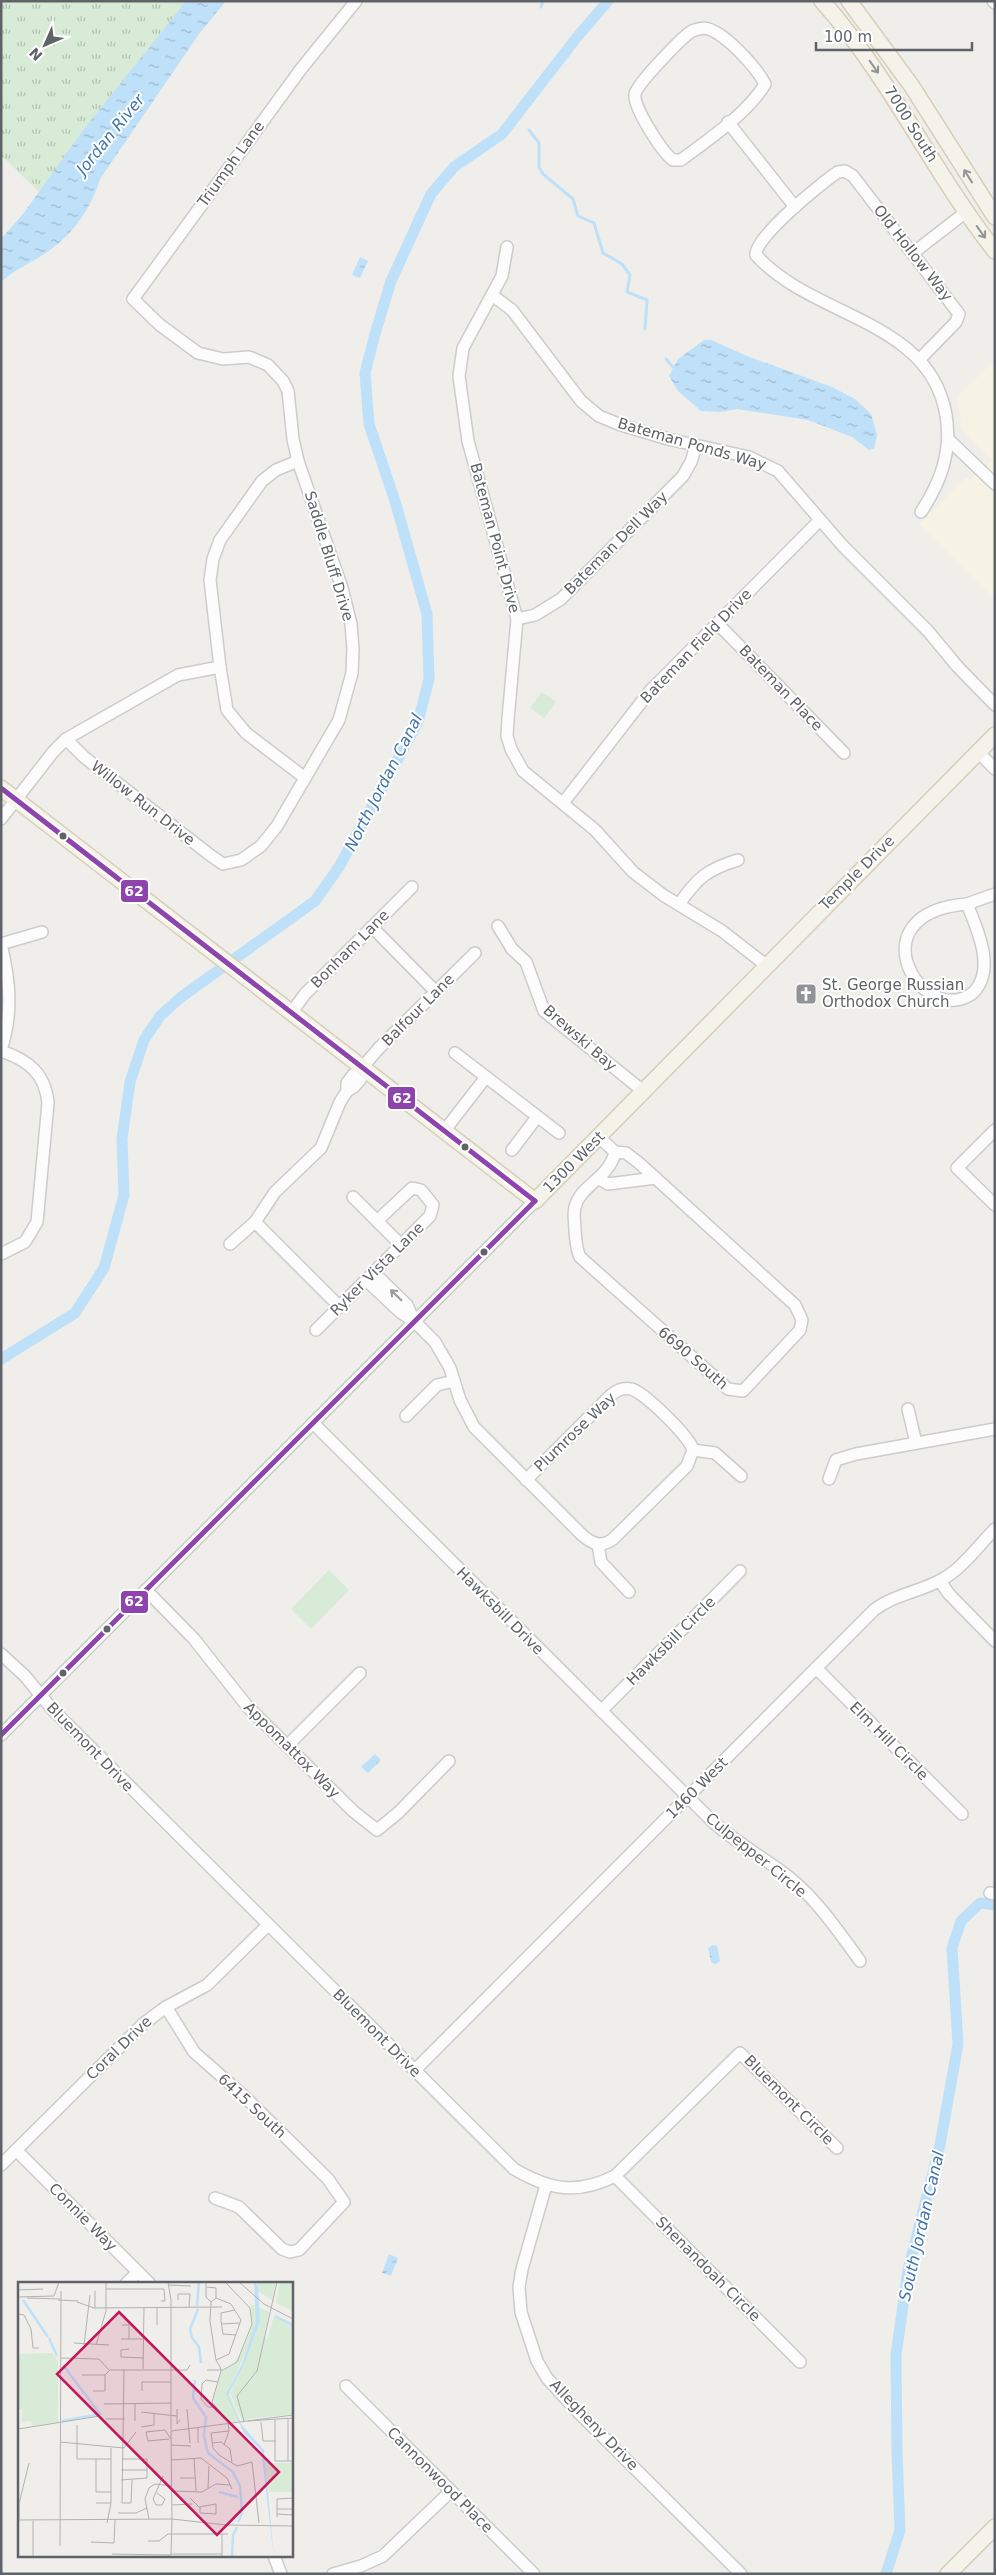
<svg xmlns="http://www.w3.org/2000/svg" width="996" height="2575" font-family="'DejaVu Sans',sans-serif">
<style>
.commercial{fill:#f7f3e4}
.park{fill:url(#park-tufts)}
.garden{fill:#d8ebd6}
.water{fill:url(#water-ripples)}
.lines{fill:none;stroke-linecap:round;stroke-linejoin:round}
.stream{stroke:#bfe0f9;stroke-width:3}
.canal{stroke:#bfe0f9;stroke-width:11}
.minor-casing{stroke:#cbcccc;stroke-width:14}
.major-casing{stroke:#d7ceb8;stroke-width:18}
.minor{stroke:#fdfcfc;stroke-width:11}
.major{stroke:#f4f2e9;stroke-width:15}
.bus-1-casing{stroke:#fff;stroke-width:9}
.bus-1{stroke:#8e44ad;stroke-width:5}
.oneway{stroke:#939595}
.oneway2{stroke:#96999c}
.bus-dot{fill:#5f6368;stroke:#fff;stroke-width:2}
.labels{text-anchor:middle;stroke-width:4;stroke-linejoin:round;paint-order:stroke}
.street-label{font-size:15px;fill:#5f6368;stroke:#fff}
.poi-label{font-size:15px;fill:#5f6368;stroke:#fff;text-anchor:start}
.water-label{font-size:16px;font-style:italic;fill:#4174aa;stroke:#fff}
.inset-river{fill:none;stroke:#bfe0f9;stroke-width:2.5}
.inset-road{fill:none;stroke:#b1b2b2;stroke-width:1}
.view{fill:#c2185b;fill-opacity:0.15;stroke:#c2185b;stroke-width:2.5}
.inset-edge{fill:none;stroke:#5f6368;stroke-width:2.5}
.line-badge{stroke:#fff;stroke-width:2}
.badge-label{font-size:14px;text-anchor:middle;font-weight:bold;fill:#fff}
</style>
<defs>
<pattern id="park-tufts" width="24" height="20" patternUnits="userSpaceOnUse" patternTransform="scale(1.25)"><rect width="24" height="20" fill="#d8ebd6"/><path d="M3 7l-1-3M5 7V3M7 7l1-3M15 17l-1-3M17 17v-4M19 17l1-3" fill="none" stroke="#b2c2b1"/></pattern>
<pattern id="water-ripples" width="26" height="14" patternUnits="userSpaceOnUse" patternTransform="scale(1.25)"><rect width="26" height="14" fill="#bfe0f9"/><path d="M2 4q2-2 4 0t4 0M15 11q2-2 4 0t4 0" fill="none" stroke="#9eb9cd"/></pattern>
</defs>
<rect width="100%" height="100%" fill="#efeeea"/>
<!-- commercial -->
<path class="commercial" d="M 995,360 L 995,600 L 919,524 L 966,477 L 970,480 L 992,460 L 962,430 L 957,397 Z"/>
<!-- park -->
<path class="park" d="M 1,1 L 186,1 L 39,192 L 1,155 Z"/>
<!-- garden -->
<g class="garden">
<path d="M 542,692 L 556,702 L 544,718 L 530,708 Z"/>
<path d="M 329,1570 L 349,1590 L 311,1629 L 291,1609 Z"/>
</g>
<!-- water -->
<g class="water">
<path d="M 186,1 L 226,1 L 199,34 L 100,179 C 91,208 75,232 50,250 C 34,262 16,268 1,282 L 1,239 L 23,214 L 84,129 Z"/>
<path d="M 360,257 L 368,261 L 360,278 L 352,275 Z"/>
<path d="M 704,340 L 711,340 L 747,356 L 832,387 L 855,399 L 871,414 L 877,435 L 874,449 L 869,450 L 852,437 L 808,420 L 737,409 L 720,412 L 701,411 L 678,391 L 669,376 L 678,359 Z"/>
<path d="M 375,1754 L 381,1760 L 368,1773 L 361,1767 Z"/>
<path d="M 713,1945 L 717,1946 L 720,1961 L 715,1964 L 711,1962 L 708,1948 Z"/>
<path d="M 389,2254 L 398,2258 L 391,2276 L 382,2273 Z"/>
</g>
<g class="lines">
<!-- stream -->
<g class="stream">
<path d="M 541,7 L 543,1"/>
<path d="M 529,130 L 539,143 L 539,167 L 543,174 L 573,199 L 578,216 L 594,223 L 603,253 L 622,264 L 630,275 L 627,292 L 647,300 L 645,329"/>
<path d="M 666,359 L 673,367"/>
</g>
<!-- canal -->
<g class="canal">
<path d="M 1,1359 L 75,1313 L 104,1268 L 124,1195 L 122,1139 L 130,1082 L 144,1040 L 160,1016 L 180,998 L 315,901 L 339,867 L 418,722 L 429,679 L 427,614 L 395,501 L 369,424 L 365,373 L 375,334 L 391,281 L 431,194 L 454,167 L 502,134 L 577,37 L 608,1"/>
<path d="M 886,2574 L 900,2530 L 897,2453 L 896,2355 L 908,2270 L 940,2145 L 958,2044 L 952,1948 L 961,1921 L 980,1903 L 995,1905"/>
</g>
<!-- minor casing -->
<g class="minor-casing">
<g id="minor">
<path d="M 993,1 L 995,3"/>
<path d="M 704,28 C 723,30 756,67 765,84 C 749,112 708,140 681,160 L 673,160 C 662,152 633,107 635,94 C 637,84 682,37 692,31 C 696,29 700,29 704,28 Z"/>
<path d="M 728,122 L 795,207"/>
<path d="M 507,247 L 502,276 L 463,348 L 459,376 L 468,441 L 517,619 L 508,719 L 507,736 L 511,749 L 523,771 L 595,830 L 633,872 L 663,895 L 722,931 L 767,966"/>
<path d="M 913,253 L 966,212"/>
<path d="M 492,295 L 512,310 L 581,401 L 599,416 L 621,425 L 668,439 L 749,457 L 778,471 L 842,545 L 928,631 L 957,666 L 995,705"/>
<path d="M 920,359 L 956,322 L 959,314 L 853,176 L 845,171 L 838,172 C 822,182 753,239 756,255 C 812,318 930,319 946,415 C 952,451 941,482 921,512"/>
<path d="M 949,440 L 995,484"/>
<path d="M 298,461 L 276,470 L 262,481 L 220,540 L 213,559 L 210,580 L 220,667 L 227,710 L 246,733 L 305,778"/>
<path d="M 517,619 L 535,615 L 561,599 L 683,476 L 691,462 L 696,446"/>
<path d="M 718,624 L 844,753"/>
<path d="M 66,739 L 84,757 L 210,855 L 223,864 L 241,860 L 261,846 L 277,826 L 339,720 L 352,673 L 353,649 L 351,624 L 342,588 L 298,461 L 293,439 L 288,391 L 283,381 L 268,365 L 249,357 L 223,359 L 198,353 L 160,325 L 133,299 L 301,69 L 356,1"/>
<path d="M 978,752 L 995,769"/>
<path d="M 563,803 L 650,691 L 819,521"/>
<path d="M 1,819 L 53,752 L 66,739 L 178,675 L 220,667"/>
<path d="M 680,903 C 697,878 708,869 738,860"/>
<path d="M 967,904 C 978,931 996,970 973,993 C 922,1030 853,913 967,904 Z"/>
<path d="M 967,904 L 995,894"/>
<path d="M 498,926 L 512,949 L 526,962 L 544,1011 L 643,1091"/>
<path d="M 372,927 L 436,992"/>
<path d="M 291,1013 L 305,994 L 412,887"/>
<path d="M 1,1050 C 13,1013 10,981 1,944 L 42,932"/>
<path d="M 1,1051 C 28,1060 45,1073 48,1103 L 37,1222 L 25,1242 L 1,1254"/>
<path d="M 455,1053 L 559,1133"/>
<path d="M 347,1091 L 347,1083 L 353,1075 L 362,1068 L 379,1048 L 475,953"/>
<path d="M 445,1130 L 486,1077"/>
<path d="M 995,1130 L 957,1168 L 995,1205"/>
<path d="M 599,1137 L 615,1152 C 609,1179 581,1184 575,1207 C 573,1214 575,1223 575,1231 C 576,1240 576,1249 580,1257 L 728,1389 L 743,1391 L 800,1330 L 802,1320 L 795,1305 L 639,1163 L 626,1153 L 615,1152"/>
<path d="M 512,1150 L 537,1117"/>
<path d="M 599,1179 L 608,1184 L 656,1178"/>
<path d="M 353,1197 L 401,1245"/>
<path d="M 255,1222 L 339,1306"/>
<path d="M 230,1244 L 255,1222 L 275,1192 L 321,1148 L 340,1102 L 347,1091 L 354,1087 L 360,1080 L 362,1068"/>
<path d="M 374,1273 L 407,1305 L 414,1321"/>
<path d="M 366,1280 L 400,1312 L 414,1321 L 435,1342 L 450,1368 L 460,1400 L 474,1427 L 581,1534 C 592,1544 601,1548 613,1539 L 687,1466 L 693,1450 C 691,1438 643,1391 631,1389 C 622,1387 616,1391 610,1396 L 526,1480"/>
<path d="M 316,1330 L 430,1216 L 433,1205 L 421,1190 L 412,1188 L 377,1221"/>
<path d="M 908,1409 L 916,1443"/>
<path d="M 406,1416 L 437,1385 L 454,1381"/>
<path d="M 313,1423 L 712,1821 C 736,1843 765,1858 790,1878 C 818,1901 839,1932 860,1961"/>
<path d="M 693,1450 L 715,1453 L 741,1476"/>
<path d="M 829,1479 L 836,1460 L 856,1454 L 995,1429"/>
<path d="M 598,1545 L 601,1562 L 629,1592"/>
<path d="M 940,1581 L 949,1594 L 995,1641"/>
<path d="M 146,1590 L 194,1639 L 247,1706 L 353,1811 L 377,1830 L 398,1813 L 449,1761"/>
<path d="M 1,1654 L 25,1676 L 52,1709 L 514,2169 C 550,2190 577,2195 615,2176 L 740,2053 L 837,2148"/>
<path d="M 816,1668 L 962,1814"/>
<path d="M 601,1711 L 740,1571"/>
<path d="M 1,1735 L 535,1201"/>
<path d="M 287,1746 L 360,1673"/>
<path d="M 990,1893 L 995,1894"/>
<path d="M 166,2007 L 194,2052 L 245,2097 L 328,2179 L 344,2202 L 299,2250 L 290,2252 L 282,2249 L 239,2207 L 215,2198"/>
<path d="M 415,2070 L 874,1610 C 893,1595 919,1592 941,1580 C 962,1569 978,1546 995,1529"/>
<path d="M 16,2150 L 150,2284"/>
<path d="M 1,2165 L 143,2024 L 166,2007 L 207,1985 L 268,1925"/>
<path d="M 615,2176 L 800,2362"/>
<path d="M 546,2185 L 522,2269 L 519,2287 L 521,2312 L 537,2361 L 547,2378 L 577,2411 L 741,2574"/>
<path d="M 126,2284 L 138,2272"/>
<path d="M 346,2386 L 534,2574"/>
<path d="M 274,2556 L 281,2574"/>
<path d="M 333,2574 L 361,2566 L 383,2556 L 451,2491"/>
</g>
</g>
<!-- major casing -->
<g class="major-casing">
<g id="major">
<path d="M 822,1 C 890,77 932,171 995,251"/>
<path d="M 849,1 L 911,85 L 995,217"/>
<path d="M 1,788 L 535,1201 L 995,735"/>
<path d="M 948,2574 L 995,2527"/>
</g>
</g>
<!-- minor -->
<use href="#minor" class="minor"/>
<!-- major -->
<use href="#major" class="major"/>
<!-- bus-1 casing -->
<g class="bus-1-casing">
<g id="bus-1">
<path d="M 1,788 L 535,1201"/>
<path d="M 1,1735 L 535,1201"/>
</g>
</g>
<!-- bus-1 -->
<use href="#bus-1" class="bus-1"/>
</g>
<!-- one-way arrows -->
<defs><path id="oneway-shaft" d="M-6 0H5M1.5-3L5.5 0L1.5 3" fill="none" stroke-width="1.6" stroke-linecap="round" stroke-linejoin="round" transform="scale(1.25)"/></defs>
<g class="oneway">
<use href="#oneway-shaft" transform="translate(874 67) rotate(55)"/>
<use href="#oneway-shaft" transform="translate(968 176) rotate(-122)"/>
<use href="#oneway-shaft" transform="translate(981 232) rotate(54)"/>
</g>
<use class="oneway2" href="#oneway-shaft" transform="translate(396 1295) rotate(-136)"/>
<!-- icons -->
<defs>
<g id="church-square" transform="scale(1.125)"><rect x="-9" y="-9" width="18" height="18" rx="4" fill="#919496" stroke="#fff"/><path d="M-1.2-6h2.4v3.5h3.3v2.4h-3.3V6h-2.4V-.1h-3.3v-2.4h3.3Z" fill="#fff"/></g>
</defs>
<g fill-rule="evenodd">
<use href="#church-square" x="806" y="994"/>
</g>
<!-- markers -->
<g class="bus-dot">
<circle cx="63" cy="836" r="4.5"/>
<circle cx="465" cy="1147" r="4.5"/>
<circle cx="484" cy="1252" r="4.5"/>
<circle cx="107" cy="1629" r="4.5"/>
<circle cx="63" cy="1673" r="4.5"/>
</g>
<g class="labels">
<!-- street labels -->
<g class="street-label">
<text transform="translate(911 124) rotate(58)" y="5">7000 South</text>
<text transform="translate(231 164) rotate(-54)" y="5">Triumph Lane</text>
<text transform="translate(913 253) rotate(52)" y="5">Old Hollow Way</text>
<text transform="translate(692 444) rotate(16)" y="5">Bateman Ponds Way</text>
<text transform="translate(495 538) rotate(75)" y="5">Bateman Point Drive</text>
<text transform="translate(616 543) rotate(-45)" y="5">Bateman Dell Way</text>
<text transform="translate(329 556) rotate(73)" y="5">Saddle Bluff Drive</text>
<text transform="translate(696 646) rotate(-46)" y="5">Bateman Field Drive</text>
<text transform="translate(781 688) rotate(46)" y="5">Bateman Place</text>
<text transform="translate(143 803) rotate(38)" y="5">Willow Run Drive</text>
<text transform="translate(857 873) rotate(-45)" y="5">Temple Drive</text>
<text transform="translate(350 949) rotate(-45)" y="5">Bonham Lane</text>
<text transform="translate(418 1010) rotate(-45)" y="5">Balfour Lane</text>
<text transform="translate(580 1038) rotate(41)" y="5">Brewski Bay</text>
<text transform="translate(574 1162) rotate(-45)" y="5">1300 West</text>
<text transform="translate(377 1269) rotate(-45)" y="5">Ryker Vista Lane</text>
<text transform="translate(693 1358) rotate(41)" y="5">6690 South</text>
<text transform="translate(575 1432) rotate(-44)" y="5">Plumrose Way</text>
<text transform="translate(500 1611) rotate(45)" y="5">Hawksbill Drive</text>
<text transform="translate(671 1641) rotate(-45)" y="5">Hawksbill Circle</text>
<text transform="translate(889 1741) rotate(45)" y="5">Elm Hill Circle</text>
<text transform="translate(90 1747) rotate(46)" y="5">Bluemont Drive</text>
<text transform="translate(292 1750) rotate(45)" y="5">Appomattox Way</text>
<text transform="translate(697 1788) rotate(-45)" y="5">1460 West</text>
<text transform="translate(756 1855) rotate(39)" y="5">Culpepper Circle</text>
<text transform="translate(377 2033) rotate(45)" y="5">Bluemont Drive</text>
<text transform="translate(119 2048) rotate(-44)" y="5">Coral Drive</text>
<text transform="translate(789 2100) rotate(45)" y="5">Bluemont Circle</text>
<text transform="translate(252 2106) rotate(43)" y="5">6415 South</text>
<text transform="translate(83 2217) rotate(45)" y="5">Connie Way</text>
<text transform="translate(708 2269) rotate(45)" y="5">Shenandoah Circle</text>
<text transform="translate(594 2425) rotate(46)" y="5">Allegheny Drive</text>
<text transform="translate(440 2480) rotate(45)" y="5">Cannonwood Place</text>
</g>
<!-- poi labels -->
<g class="poi-label">
<text x="822" y="990">St. George Russian<tspan x="822" dy="17">Orthodox Church</tspan></text>
</g>
<!-- water labels -->
<g class="water-label">
<text transform="translate(110 134) rotate(-51)" y="6">Jordan River</text>
<text transform="translate(383 782) rotate(-63)" y="6">North Jordan Canal</text>
<text transform="translate(921 2226) rotate(-77)" y="6">South Jordan Canal</text>
</g>
</g>
<!-- overview -->
<g transform="translate(18 2282)">
<rect width="275" height="275" fill="#efeeea"/>
<path d="M 256,34 L 275,43 L 275,132 L 224,138 L 212,111 L 238,51 L 249,58 Z" fill="#d8ebd6"/>
<path d="M 34,71 L 40,79 L 40,140 L 14,144 L 13,139 L 4,140 L 4,127 L 0,127 L 0,72 Z" fill="#d8ebd6"/>
<path d="M 239,0 L 258,0 L 254,18 L 240,9 ZM 262,0 L 275,0 L 275,29 L 258,21 ZM 236,23 L 251,30 L 246,57 L 237,50 L 210,109 L 222,139 L 211,140 L 199,128 L 195,118 L 204,89 L 215,83 L 224,70 L 235,42 L 232,24 ZM 247,181 L 275,181 L 275,210 L 251,210 Z" fill="#d8ebd6"/>
<path d="M 236,0 L 240,4 L 242,39 L 227,80 L 210,113 L 223,142 L 246,168 L 256,275 L 243,168 L 226,151 L 208,112 L 224,82 L 238,40 Z" fill="#bfe0f9"/>
<path class="inset-river" d="M 5,18 L 30,55M 179,24 L 181,0M 180,27 L 172,47 L 174,56 L 181,65 L 183,81M 257,34 L 275,43M 31,56 L 39,74M 177,98 L 175,116 L 188,135 L 186,154 L 190,171 L 215,190 L 222,204 L 224,231 L 220,240M 44,139 L 82,132 L 45,83M 201,210 L 220,215M 214,275 L 215,253 L 219,245"/>
<path class="inset-road" d="M 150,0 L 153,18 L 153,148M 188,0 L 188,15 L 193,20M 221,0 L 246,22 L 275,37M 151,3 L 173,4M 189,5 L 198,6 L 198,16M 88,7 L 146,7 L 147,19 L 143,19M 0,8 L 25,7M 77,9 L 77,26M 1,15 L 36,14 L 41,0M 9,16 L 42,17M 40,18 L 60,19M 160,18 L 160,12 L 172,12 L 171,25M 59,20 L 76,26 L 204,25M 139,26 L 139,43M 217,28 L 203,31 L 203,39 L 205,52 L 218,53M 0,32 L 6,33 L 13,47 L 15,66 L 21,66M 203,42 L 222,41M 104,43 L 111,43 L 111,57M 103,57 L 126,57M 56,61 L 91,63M 66,63 L 72,13M 78,63 L 88,29 L 88,0M 111,67 L 103,68 L 103,75 L 126,76M 43,76 L 81,77 L 91,88M 198,78 L 211,72 L 223,38 L 213,22 L 198,16 L 193,20 L 192,39 L 197,72 L 198,78 L 202,85 L 203,89 L 194,120 L 210,139 L 211,149 L 206,163M 106,87 L 104,221 L 113,221 L 114,198M 125,87 L 126,26M 189,88 L 205,88 L 219,80 L 234,42 L 232,26 L 207,0M 64,93 L 87,93M 75,109 L 87,109 L 87,93 L 92,88 L 169,88 L 172,83M 124,109 L 124,100 L 153,100M 117,121 L 117,139M 86,122 L 153,121M 196,125 L 190,125 L 183,117 L 184,102 L 188,98 L 200,100M 159,127 L 159,142 L 162,138M 169,127 L 172,161M 123,130 L 159,134M 270,136 L 270,179M 88,137 L 107,137M 257,138 L 257,179 L 275,179M 226,139 L 219,114 L 239,89 L 259,0M 230,139 L 275,136M 243,140 L 245,159 L 258,159M 59,143 L 59,177 L 93,177M 123,145 L 136,143 L 136,131M 180,145 L 180,161M 0,147 L 82,134M 211,149 L 193,151 L 195,166 L 201,173 L 219,184 L 234,180 L 241,241M 151,157 L 130,159 L 128,150 L 147,148 L 153,157M 42,160 L 106,166 L 118,150M 194,161 L 203,160 L 212,167 L 214,180M 153,163 L 173,164M 176,176 L 178,209M 78,177 L 78,210 L 93,210M 153,178 L 183,176 L 209,196 L 214,207M 103,188 L 129,188M 162,196 L 178,196M 103,198 L 129,196 L 129,177 L 104,177M 190,206 L 191,184M 154,209 L 184,210 L 198,202 L 212,203M 139,211 L 147,217 L 144,223 L 138,223 L 135,217 L 145,194M 172,216 L 181,225 L 198,222 L 198,232 L 182,231 L 182,225M 78,221 L 93,221M 154,223 L 174,222M 259,227 L 275,227M 100,231 L 118,231 L 129,226M 259,232 L 275,233M 259,235 L 259,217 L 275,216M 131,237 L 127,217 L 131,206 L 137,202 L 154,204M 154,237 L 153,149 L 275,133M 0,238 L 154,237 L 208,243 L 275,244M 1,238 L 1,222 L 11,181M 15,239 L 15,275M 89,241 L 93,221 L 93,166M 204,252 L 204,275M 130,259 L 141,259 L 150,252 L 210,252M 73,260 L 96,261 L 97,238M 42,264 L 43,9M 94,272 L 153,273M 153,272 L 204,272M 153,273 L 154,237"/>
<path class="view" d="M 101,30 L 261,190 L 199,253 L 39,92 Z"/>
<rect width="275" height="275" class="inset-edge"/>
</g>
<g class="line-badge">
<rect x="120" y="879" width="29" height="24" rx="5" fill="#8e44ad"/>
<rect x="387" y="1086" width="29" height="24" rx="5" fill="#8e44ad"/>
<rect x="120" y="1590" width="29" height="24" rx="5" fill="#8e44ad"/>
</g>
<g class="badge-label">
<text x="134" y="896">62</text>
<text x="402" y="1103">62</text>
<text x="134" y="1606">62</text>
</g>
<!-- border -->
<rect width="996" height="2575" fill="none" stroke="#5f6368" stroke-width="5"/>
<!-- north arrow -->
<g transform="translate(45 45) rotate(225)" stroke="#ffffff" stroke-width="4" paint-order="stroke">
<path d="M0-4L9 19L0 12L-9 19Z" fill="#5f6368"/>
<text y="-8" font-size="14" font-weight="bold" text-anchor="middle" fill="#5f6368">N</text>
</g>
<!-- scale -->
<path d="M816 42v8h156v-8" fill="none" stroke="#5f6368" stroke-width="2.5"/>
<text x="824" y="42" font-size="15" fill="#5f6368" stroke="#ffffff" stroke-width="4" paint-order="stroke">100 m</text>
</svg>
